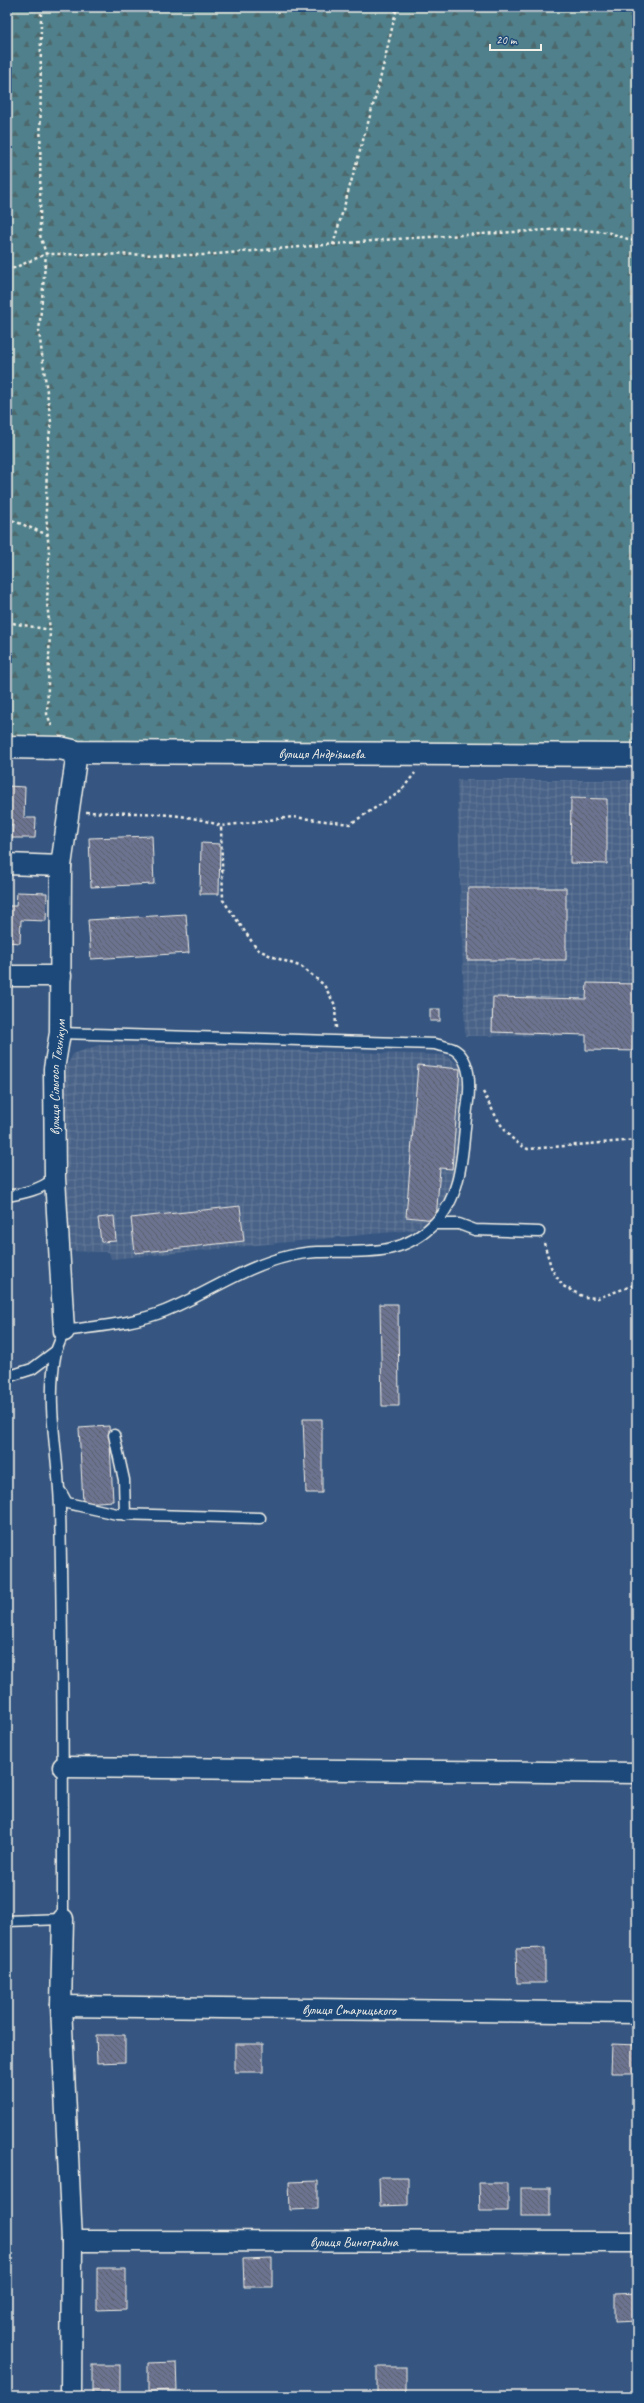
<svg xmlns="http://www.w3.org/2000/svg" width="644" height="2403" font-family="Caveat,sans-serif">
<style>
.industrial{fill:url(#industrial-grid)}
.forest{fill:url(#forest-firs);stroke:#a2b8ba}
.building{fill:url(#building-back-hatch);stroke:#f4f1e8}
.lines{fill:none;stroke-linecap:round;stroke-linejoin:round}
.service-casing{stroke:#f4f1e8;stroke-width:13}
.minor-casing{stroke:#f4f1e8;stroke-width:23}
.tertiary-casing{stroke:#f4f1e8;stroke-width:25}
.path{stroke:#f4f1e8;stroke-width:2.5;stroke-dasharray:3 3;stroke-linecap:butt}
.service{stroke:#1f4a7a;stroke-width:10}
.minor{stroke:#1f4a7a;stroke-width:20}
.tertiary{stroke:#1f4a7a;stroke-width:22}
.labels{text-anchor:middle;stroke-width:4;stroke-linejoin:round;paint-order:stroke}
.street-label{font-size:14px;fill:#f4f1e8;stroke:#1f4a7a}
</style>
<defs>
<pattern id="industrial-grid" width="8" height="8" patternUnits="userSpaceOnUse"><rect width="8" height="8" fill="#496288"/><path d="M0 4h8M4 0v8" fill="none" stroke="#647999"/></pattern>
<pattern id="forest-firs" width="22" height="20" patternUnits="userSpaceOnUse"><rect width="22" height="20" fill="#50808b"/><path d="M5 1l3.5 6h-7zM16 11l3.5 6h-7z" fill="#4d676c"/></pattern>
<pattern id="building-back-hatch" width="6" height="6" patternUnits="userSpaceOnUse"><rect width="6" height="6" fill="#6c7390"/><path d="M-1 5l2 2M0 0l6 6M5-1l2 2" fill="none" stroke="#5a5e6b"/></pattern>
</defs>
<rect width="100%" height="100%" fill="#365681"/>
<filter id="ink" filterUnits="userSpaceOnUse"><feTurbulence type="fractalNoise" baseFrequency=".025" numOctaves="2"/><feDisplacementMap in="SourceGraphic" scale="8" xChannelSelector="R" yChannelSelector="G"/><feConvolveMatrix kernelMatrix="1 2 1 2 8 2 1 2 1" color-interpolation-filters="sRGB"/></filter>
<g filter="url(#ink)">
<!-- industrial -->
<g class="industrial">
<path d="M 457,780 L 637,780 L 637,1051 L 586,1050 L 586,1035 L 465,1036 Z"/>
<path d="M 99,1045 L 445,1055 L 464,1068 L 457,1168 L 440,1214 L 414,1230 L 111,1259 L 109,1252 L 70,1251 L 63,1073 L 73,1054 Z"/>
</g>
<!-- forest -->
<path class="forest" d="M 7,7 L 637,7 L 637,755 L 7,750 Z"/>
<!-- building -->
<g class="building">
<path d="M 7,786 L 25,787 L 24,818 L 36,818 L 35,838 L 12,838 L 13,825 L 7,825 Z"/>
<path d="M 571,798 L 607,799 L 607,864 L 570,863 Z"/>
<path d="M 152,836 L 154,884 L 91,887 L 89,838 Z"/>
<path d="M 201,843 L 220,844 L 219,894 L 200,894 Z"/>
<path d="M 468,888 L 566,888 L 566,960 L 467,960 Z"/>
<path d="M 17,892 L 47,893 L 46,921 L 21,920 L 20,943 L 7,942 L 7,906 L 16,906 Z"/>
<path d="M 186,914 L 189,953 L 91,959 L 88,920 Z"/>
<path d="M 587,983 L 637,984 L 637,1051 L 586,1050 L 586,1035 L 492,1032 L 493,997 L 586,999 Z"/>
<rect x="430" y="1009" width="10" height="12"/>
<path d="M 418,1065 L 460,1069 L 452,1169 L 440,1168 L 436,1220 L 406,1217 Z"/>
<path d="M 240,1206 L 244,1241 L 135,1253 L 131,1218 Z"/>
<path d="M 114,1216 L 116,1241 L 101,1242 L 98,1218 Z"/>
<path d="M 380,1304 L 398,1304 L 399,1406 L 382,1406 Z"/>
<path d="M 303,1419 L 322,1419 L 322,1493 L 306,1493 Z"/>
<path d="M 109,1426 L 113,1501 L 83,1503 L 79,1428 Z"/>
<path d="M 545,1948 L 545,1983 L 517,1983 L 516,1949 Z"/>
<path d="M 96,2035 L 125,2035 L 125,2062 L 97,2063 Z"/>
<rect x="235" y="2044" width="28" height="28"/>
<path d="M 612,2044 L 637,2045 L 637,2073 L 611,2073 Z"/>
<path d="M 379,2177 L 408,2177 L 408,2205 L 380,2206 Z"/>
<path d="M 318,2181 L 318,2209 L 290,2210 L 289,2182 Z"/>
<path d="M 479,2183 L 508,2183 L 508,2211 L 480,2211 Z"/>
<rect x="521" y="2188" width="29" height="28"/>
<path d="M 272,2258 L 272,2287 L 244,2287 L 243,2259 Z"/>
<path d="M 97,2268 L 126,2268 L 126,2309 L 97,2310 Z"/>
<path d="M 637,2293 L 637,2321 L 615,2322 L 615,2294 Z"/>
<path d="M 176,2362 L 177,2390 L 148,2391 L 148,2363 Z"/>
<rect x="92" y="2365" width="28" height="28"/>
<rect x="377" y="2367" width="29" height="28"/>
</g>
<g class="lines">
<!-- service casing -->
<g class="service-casing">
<g id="service">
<path d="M 7,1196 C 25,1193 40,1190 55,1178"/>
<path d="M 435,1224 L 459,1224 L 475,1230 L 539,1232"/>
<path d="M 7,1377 L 32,1369 L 56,1351 L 64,1331 C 98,1326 133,1324 165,1311 C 207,1294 245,1266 289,1256 C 342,1243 391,1268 435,1223 C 464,1194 462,1147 467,1109 C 470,1091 473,1062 455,1050 C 450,1047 441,1046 435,1044 L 60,1033"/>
<path d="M 114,1435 L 124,1480 L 125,1515"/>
<path d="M 61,1492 L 67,1503 L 117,1514 L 260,1518"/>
<path d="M 7,1921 L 63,1919 C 63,1783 63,1647 60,1510 C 59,1455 45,1406 56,1351"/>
</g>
</g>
<!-- minor casing -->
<g class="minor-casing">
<g id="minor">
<path d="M 7,864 L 61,866"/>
<path d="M 7,976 L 61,976"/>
<path id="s1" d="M 64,1331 L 55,1178 L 54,1069 L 60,1033 L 61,866 L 77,752"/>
<path d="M 63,1767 L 637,1773"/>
<path d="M 63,1919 L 61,2006 L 72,2241 L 71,2396"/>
<path id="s2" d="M 61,2006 L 637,2013"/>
<path id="s3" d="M 72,2241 L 637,2242"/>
</g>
</g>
<!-- tertiary casing -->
<g class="tertiary-casing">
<g id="tertiary">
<path id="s4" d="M 7,747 L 60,748 L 77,752 L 637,755"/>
</g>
</g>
<!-- path -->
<g class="path">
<path d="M 41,7 L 40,235 L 46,254 L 39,332 L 51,422 L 47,454 L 46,511 L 49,554 L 47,603 L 50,630"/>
<path d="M 333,245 L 378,88 L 397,7"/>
<path d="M 7,271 L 46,254 L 205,255 L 396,239 L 565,229 L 607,232 L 637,242"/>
<path d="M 7,518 L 48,535"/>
<path d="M 7,622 L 50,630 L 47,714 L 53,729"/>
<path d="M 86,812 C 130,814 179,810 221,826"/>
<path d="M 336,1028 L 335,1005 L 324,985 L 302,967 L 271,956 L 257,949 L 223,900 L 221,826 L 293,817 L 350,824 L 400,792 L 415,773"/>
<path d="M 483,1092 C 495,1114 504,1138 528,1149 L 637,1140"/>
<path d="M 544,1243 L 552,1270 L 563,1286 L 584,1297 L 598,1298 L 637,1284"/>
</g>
<!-- service -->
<use href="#service" class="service"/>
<!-- minor -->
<use href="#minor" class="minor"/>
<!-- tertiary -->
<use href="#tertiary" class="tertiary"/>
</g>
</g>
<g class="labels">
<!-- street labels -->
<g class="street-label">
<text dy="5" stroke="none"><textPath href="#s4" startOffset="315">вулиця Андріяшева</textPath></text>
<text dy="5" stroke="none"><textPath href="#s1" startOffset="254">вулиця Сільгосп Технікум</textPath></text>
<text dy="5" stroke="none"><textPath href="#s2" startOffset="288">вулиця Старицького</textPath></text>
<text dy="5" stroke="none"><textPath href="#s3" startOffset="282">вулиця Виноградна</textPath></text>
</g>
</g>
<!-- margin -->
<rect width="644" height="2403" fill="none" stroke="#1f4a7a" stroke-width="24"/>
<rect x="12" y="12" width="620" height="2379" fill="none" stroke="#f4f1e8" stroke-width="1.5" filter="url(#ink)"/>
<!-- scale -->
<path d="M490 44v6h51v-6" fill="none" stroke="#f4f1e8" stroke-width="2"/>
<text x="496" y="44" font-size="12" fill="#f4f1e8" stroke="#1f4a7a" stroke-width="3" paint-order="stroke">20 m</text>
</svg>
